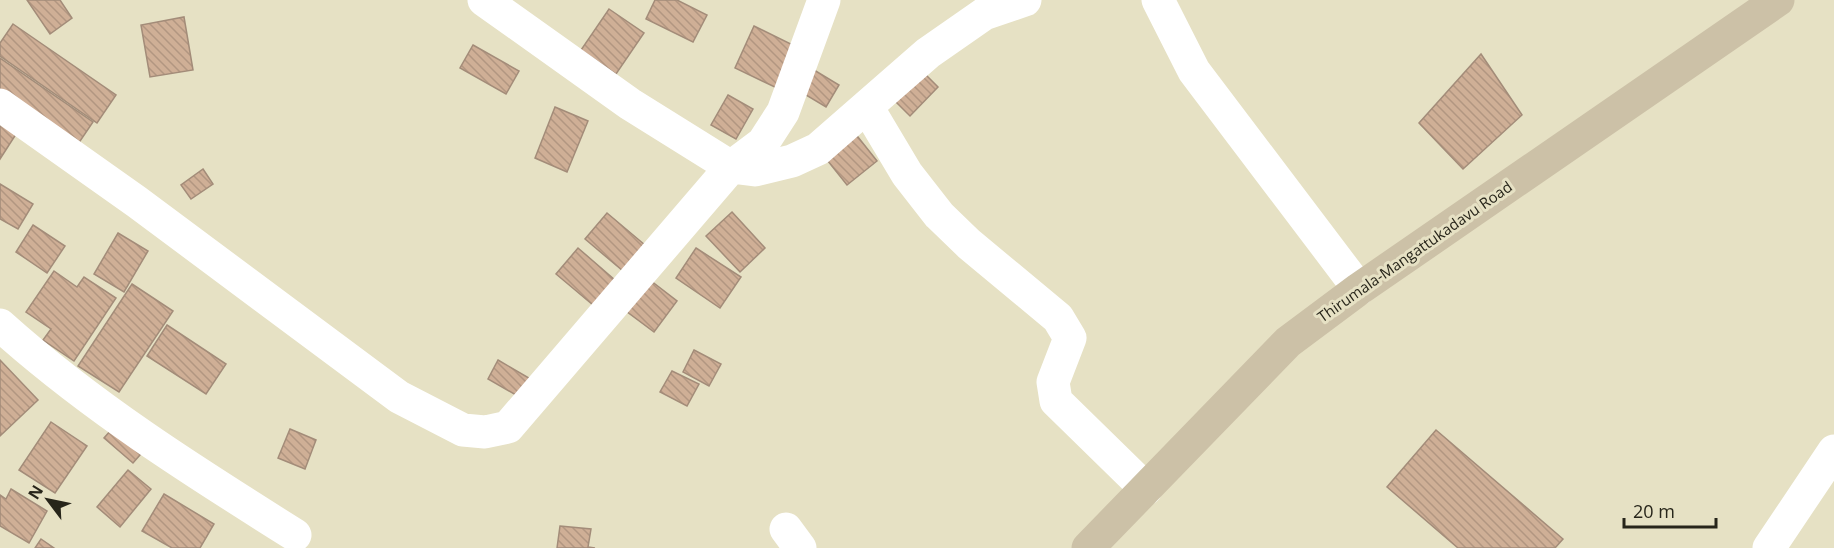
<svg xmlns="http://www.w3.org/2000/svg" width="1834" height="548" font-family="'Open Sans',sans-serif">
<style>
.building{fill:url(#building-back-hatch);stroke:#a38c79;stroke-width:1.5}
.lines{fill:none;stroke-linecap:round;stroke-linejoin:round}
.minor{stroke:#fff;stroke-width:33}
.secondary{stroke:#ccc1a7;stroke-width:33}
.labels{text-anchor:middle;stroke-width:6;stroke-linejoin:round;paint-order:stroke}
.street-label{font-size:15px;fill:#27251a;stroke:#e6e1c4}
</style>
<defs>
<pattern id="building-back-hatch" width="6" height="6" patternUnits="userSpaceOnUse" patternTransform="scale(1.5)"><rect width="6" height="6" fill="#cfaf96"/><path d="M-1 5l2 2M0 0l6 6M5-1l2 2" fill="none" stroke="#b29681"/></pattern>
</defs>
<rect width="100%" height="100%" fill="#e6e1c4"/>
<!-- building -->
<g class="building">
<path d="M 27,0 L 60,0 L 72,18 L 50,34 Z"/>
<path d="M 655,0 L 677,0 L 707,15 L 693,42 L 646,19 Z"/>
<path d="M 609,9 L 644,33 L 616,74 L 581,50 Z"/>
<path d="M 184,17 L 193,70 L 150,77 L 141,25 Z"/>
<path d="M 13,24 L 116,95 L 97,123 L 0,56 L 0,43 Z"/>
<path d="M 754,26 L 799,48 L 779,89 L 735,68 Z"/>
<path d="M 473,45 L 519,71 L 506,94 L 460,68 Z"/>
<path d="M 1481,54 L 1522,115 L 1463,169 L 1419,123 Z"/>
<path d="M 0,58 L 93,122 L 74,150 L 0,99 Z"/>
<path d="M 809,67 L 839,85 L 826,107 L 796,89 Z"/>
<path d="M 920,69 L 938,87 L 910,116 L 892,98 Z"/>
<path d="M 728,95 L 753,109 L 736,139 L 711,125 Z"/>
<path d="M 555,107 L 588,121 L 567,172 L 535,158 Z"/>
<path d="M 0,115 L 20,128 L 0,159 Z"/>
<path d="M 854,132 L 877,161 L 847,185 L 824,156 Z"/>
<path d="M 203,169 L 213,184 L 191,199 L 181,185 Z"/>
<path d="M 0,184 L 33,204 L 18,229 L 0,219 Z"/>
<path d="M 732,212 L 765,248 L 740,272 L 706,236 Z"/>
<path d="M 607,213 L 645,245 L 623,271 L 585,239 Z"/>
<path d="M 33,225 L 65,246 L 47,273 L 16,252 Z"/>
<path d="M 118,233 L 148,251 L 124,292 L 94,274 Z"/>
<path d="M 578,248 L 615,280 L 593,305 L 556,274 Z"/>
<path d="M 696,248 L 741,277 L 720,308 L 676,278 Z"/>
<path d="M 54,271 L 77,287 L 84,277 L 116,298 L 74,361 L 43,340 L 51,329 L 26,312 Z"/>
<path d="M 646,277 L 677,301 L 654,332 L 622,308 Z"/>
<path d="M 132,284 L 173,311 L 119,392 L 78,366 Z"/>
<path d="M 167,325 L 226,364 L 206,394 L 147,356 Z"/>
<path d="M 694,350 L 721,364 L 709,386 L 683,372 Z"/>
<path d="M 0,360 L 38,400 L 0,436 Z"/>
<path d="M 498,360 L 534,381 L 523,399 L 488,379 Z"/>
<path d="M 672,371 L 699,384 L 687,406 L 660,392 Z"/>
<path d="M 119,421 L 147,447 L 133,463 L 104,438 Z"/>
<path d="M 51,422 L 87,446 L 55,493 L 19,470 Z"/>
<path d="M 290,429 L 316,440 L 305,469 L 278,458 Z"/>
<path d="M 1436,430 L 1563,539 L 1555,548 L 1458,548 L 1387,487 Z"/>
<path d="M 128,470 L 151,489 L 120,527 L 97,507 Z"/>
<path d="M 11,489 L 47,511 L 29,543 L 0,526 L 0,495 L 6,499 Z"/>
<path d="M 164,494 L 214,524 L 200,548 L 172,548 L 142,531 Z"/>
<path d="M 560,526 L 591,529 L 588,547 L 595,548 L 557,548 Z"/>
<path d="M 41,539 L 54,548 L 35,548 Z"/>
</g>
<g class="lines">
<!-- minor -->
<g class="minor">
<path d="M 484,0 L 630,104 L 731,167 L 763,143 L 783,112 L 824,0"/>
<path d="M 1158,0 L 1194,71 L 1359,289"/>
<path d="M 0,105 L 137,202 L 399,397 L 463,430 L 485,432 L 508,427 L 731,167 L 755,170 L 792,161 L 818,149 L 928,53 L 984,14 L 1025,0"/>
<path d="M 867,107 L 907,174 L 939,215 L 969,244 L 1058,318 L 1070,338 L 1053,382 L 1056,401 L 1146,489"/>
<path d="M 0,325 C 90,406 193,471 295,535"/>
<path d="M 786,529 L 800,548"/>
<path d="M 1769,548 L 1834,451"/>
</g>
<!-- secondary -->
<path class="secondary" d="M 1088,548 L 1288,342 L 1359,289 L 1778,0"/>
</g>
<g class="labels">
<!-- street labels -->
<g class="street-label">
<text transform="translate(1415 252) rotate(-35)" y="5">Thirumala-Mangattukadavu Road</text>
</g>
</g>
<!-- north arrow -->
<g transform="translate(48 500) rotate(302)" stroke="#e6e1c4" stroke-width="4.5" paint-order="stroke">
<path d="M0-4.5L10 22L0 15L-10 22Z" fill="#27251a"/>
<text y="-9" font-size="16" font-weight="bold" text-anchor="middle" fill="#27251a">N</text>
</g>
<!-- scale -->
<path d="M1624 518v9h92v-9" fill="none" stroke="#27251a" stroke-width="3"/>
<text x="1633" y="518" font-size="18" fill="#27251a" stroke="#e6e1c4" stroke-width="4.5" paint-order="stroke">20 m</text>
</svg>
